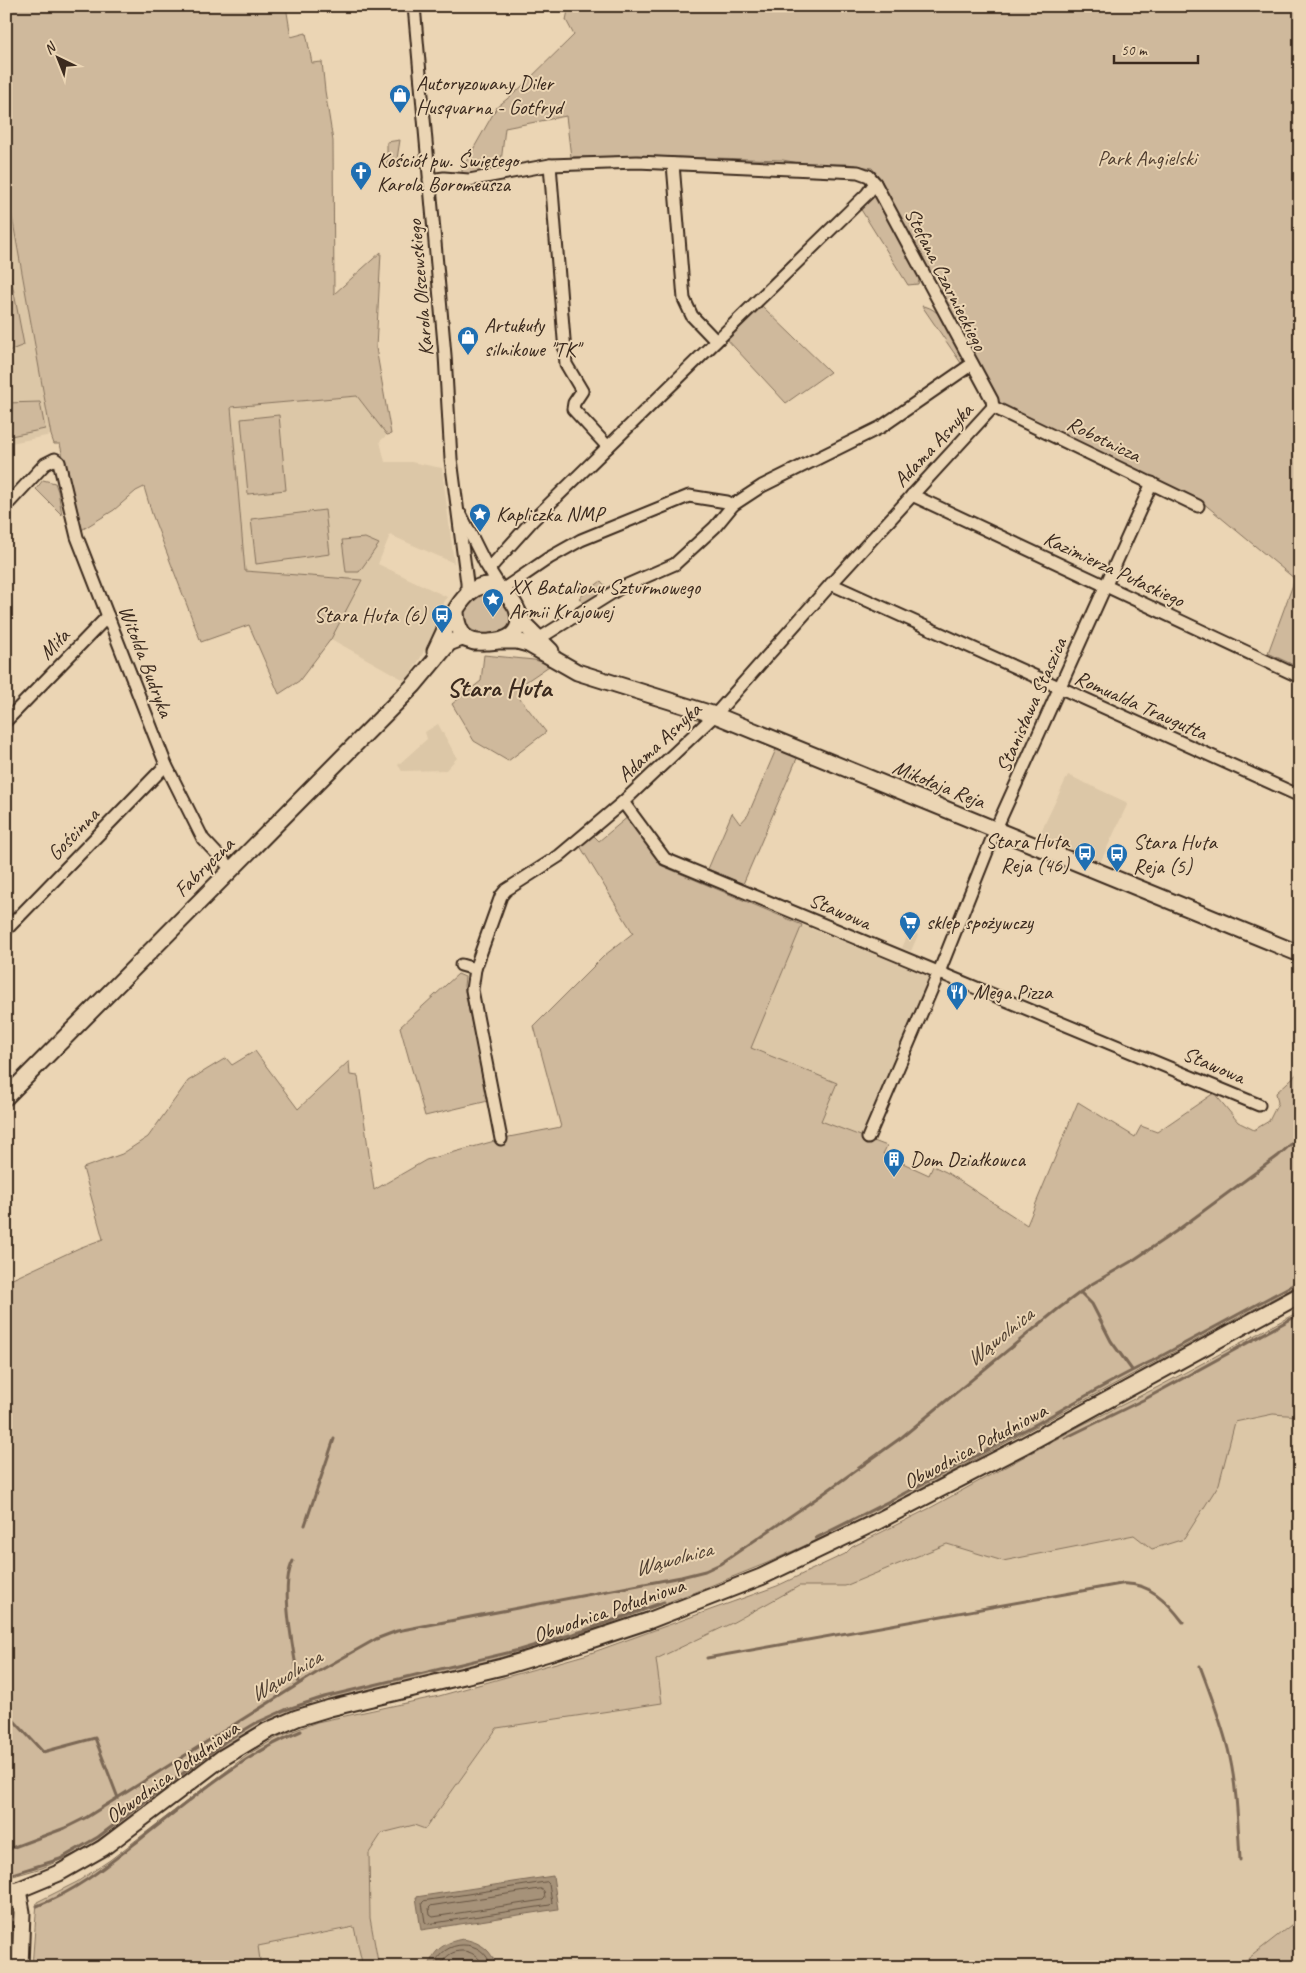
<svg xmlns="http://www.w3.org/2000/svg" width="1306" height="1973" font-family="Caveat,sans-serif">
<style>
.built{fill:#dcc7a7}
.green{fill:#cfb99c;stroke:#85725d}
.water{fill:#a69279;stroke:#7b6855}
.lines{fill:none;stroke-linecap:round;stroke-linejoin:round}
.shore{stroke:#665442;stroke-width:1}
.stream{stroke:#7b6855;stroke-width:3}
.street-casing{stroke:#3b2a1e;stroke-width:15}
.secondary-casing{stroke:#3b2a1e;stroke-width:19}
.street{stroke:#ebd5b4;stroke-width:11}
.secondary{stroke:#ebd5b4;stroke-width:15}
.labels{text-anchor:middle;stroke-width:4;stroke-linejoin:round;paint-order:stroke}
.poi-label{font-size:21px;fill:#3b2a1e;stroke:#ebd5b4;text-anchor:start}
.park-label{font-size:21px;fill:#513f31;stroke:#ebd5b4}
.street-label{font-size:21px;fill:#3b2a1e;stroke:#ebd5b4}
.water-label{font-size:22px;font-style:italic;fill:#503f30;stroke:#ebd5b4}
.district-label{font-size:26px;font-weight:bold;fill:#3b2a1e;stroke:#ebd5b4}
</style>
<rect width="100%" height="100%" fill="#ebd5b4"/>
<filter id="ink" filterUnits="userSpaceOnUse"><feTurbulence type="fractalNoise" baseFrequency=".02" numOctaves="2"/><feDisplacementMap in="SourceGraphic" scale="10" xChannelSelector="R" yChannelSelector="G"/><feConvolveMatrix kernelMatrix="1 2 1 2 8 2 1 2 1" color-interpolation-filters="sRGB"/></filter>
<g filter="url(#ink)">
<!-- built -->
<g class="built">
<path d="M 6,183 L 51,435 L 6,444 Z"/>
<path d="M 357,396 L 387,435 L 380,441 L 385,462 L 411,462 L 442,468 L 454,563 L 390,535 L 378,564 L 447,597 L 442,606 L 446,608 L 421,657 L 406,681 L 331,639 L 362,580 L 245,572 L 231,407 Z"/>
<path d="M 438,724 L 457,758 L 446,770 L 402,771 L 398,765 L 427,739 L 425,732 Z"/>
<path d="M 1068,775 L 1128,803 L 1100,863 L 1038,838 Z"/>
<path d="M 802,925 L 931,977 L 862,1136 L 821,1121 L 837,1083 L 751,1048 Z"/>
<path d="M 909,932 L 918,935 L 911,951 L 902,948 Z"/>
<path d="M 1273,1414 L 1300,1416 L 1300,1967 L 261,1967 L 257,1946 L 359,1927 L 370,1918 L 369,1853 L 382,1833 L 414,1825 L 425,1829 L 497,1728 L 662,1703 L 656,1659 L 730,1624 L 873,1546 L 1164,1438 Z"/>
</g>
<!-- green -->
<g class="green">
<path d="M 6,6 L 286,6 L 291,37 L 306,33 L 312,63 L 322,62 L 325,91 L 333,141 L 334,294 L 381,252 L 376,348 L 391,434 L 387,435 L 357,396 L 231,407 L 245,571 L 362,580 L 331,639 L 299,681 L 279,694 L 249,625 L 201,642 L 152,514 L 144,487 L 136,491 L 114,510 L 80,531 L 60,444 L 54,444 L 51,435 L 6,183 Z"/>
<path d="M 569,6 L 1300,6 L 1300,668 L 1268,653 L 1295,579 L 1202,502 L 1000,404 L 880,178 L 872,168 L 848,164 L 809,165 L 783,160 L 645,156 L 571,157 L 566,116 L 505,128 L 501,162 C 497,163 491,163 488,165 C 477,171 478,180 462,174 L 462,169 L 497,107 L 517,91 L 574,35 L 566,20 Z"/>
<path d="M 400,140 L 396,165 L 387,166 L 387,142 Z"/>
<path d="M 875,196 L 920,276 L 918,284 L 908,285 L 860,208 Z"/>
<path d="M 6,251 L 24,345 L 6,352 Z"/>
<path d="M 761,305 L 830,372 L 786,403 L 724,336 Z"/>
<path d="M 922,306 C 943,307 956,342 966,359 L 961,363 Z"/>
<path d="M 40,402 L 45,429 L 6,437 L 6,403 Z"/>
<path d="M 279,415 L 286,490 L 248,494 L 241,419 Z"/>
<path d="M 43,480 L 55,483 L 58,491 L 62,515 L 36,489 Z"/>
<path d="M 325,510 L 330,554 L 256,564 L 251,519 Z"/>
<path d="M 365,538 L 379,544 L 359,572 L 346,572 L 342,540 Z"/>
<path d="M 601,581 L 608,589 L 585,605 L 579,598 Z"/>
<path d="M 490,593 C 492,594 495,594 497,596 C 506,602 521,624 507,632 C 501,635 494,635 488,634 C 448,631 460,595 490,593 Z"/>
<path d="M 484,655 L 534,660 L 552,664 L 524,683 L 519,697 L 546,732 L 508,761 L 474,741 L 452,704 L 481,681 Z"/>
<path d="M 777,747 L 798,756 L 743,884 L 708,869 L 732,813 L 740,824 L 748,815 Z"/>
<path d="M 629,816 L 661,858 L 660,865 L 802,925 L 751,1048 L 837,1083 L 821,1121 L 887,1146 L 883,1154 L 929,1175 L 933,1166 L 946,1172 L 1027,1225 L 1078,1102 L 1135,1137 L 1141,1126 L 1157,1132 L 1214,1093 L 1238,1122 L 1254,1130 L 1269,1121 L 1278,1103 L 1276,1093 L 1300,1071 L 1300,1284 L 933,1482 L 858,1521 L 767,1563 L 695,1592 L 568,1639 L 466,1667 L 309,1705 L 265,1722 L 230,1742 L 86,1849 L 42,1868 L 6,1878 L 6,1282 L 79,1248 L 103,1239 L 83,1168 L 122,1154 L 148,1137 L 188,1081 L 226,1058 L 232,1065 L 255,1051 L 298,1109 L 349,1061 L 350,1075 L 358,1076 L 374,1190 L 426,1160 L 509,1137 L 561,1127 L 534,1026 L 605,955 L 633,933 L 580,846 L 593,835 L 599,841 Z"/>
<path d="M 458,974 L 465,977 L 464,986 L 488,1101 L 425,1116 L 400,1027 Z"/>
<path d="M 1300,1311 L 1300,1416 L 1273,1414 L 1235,1422 L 1219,1484 L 1184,1539 L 1152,1549 L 1134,1535 L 1003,1561 L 947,1544 L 845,1586 L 799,1586 L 730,1624 L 656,1659 L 662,1703 L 497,1728 L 425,1829 L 414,1825 L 382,1833 L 369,1853 L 370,1918 L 379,1967 L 363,1967 L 354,1927 L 258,1946 L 261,1967 L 32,1967 L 37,1902 L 77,1882 L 110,1860 L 250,1753 L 280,1736 L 317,1722 L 439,1696 L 588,1654 L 777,1586 L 845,1554 L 852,1547 L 930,1508 L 1082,1425 L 1158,1387 Z"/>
<path d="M 6,1908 L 10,1909 L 13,1916 L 11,1967 L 6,1967 Z"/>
<path d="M 1300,1918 L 1300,1967 L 1234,1967 L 1249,1958 Z"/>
</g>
<!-- water -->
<g class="water">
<path d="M 553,1876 L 558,1909 L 421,1930 L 416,1897 Z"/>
<path d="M 463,1939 C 479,1942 492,1949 496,1967 L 429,1967 C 433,1949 446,1942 463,1939 Z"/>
</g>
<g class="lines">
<!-- shore -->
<g class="shore">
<path d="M 547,1882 L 549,1884 L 552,1903 L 550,1905 L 428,1924 L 425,1922 L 422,1903 L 424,1901 Z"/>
<path d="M 541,1889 L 544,1891 L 545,1898 L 543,1900 L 433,1917 L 430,1915 L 429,1908 L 431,1906 Z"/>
<path d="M 434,1967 C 441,1938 485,1937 491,1967"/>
<path d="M 440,1967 C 448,1945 476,1946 484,1967"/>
</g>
<!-- stream -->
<g class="stream">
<path d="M 1080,1292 L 1092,1304 L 1111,1341 L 1132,1370"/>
<path d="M 1065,1438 L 1147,1398 L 1300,1314"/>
<path d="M 305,1525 L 334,1439"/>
<path d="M 816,1538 C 891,1501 965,1462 1038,1423 C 1076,1402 1113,1379 1152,1361 L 1300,1281"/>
<path d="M 293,1561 C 279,1587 294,1653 299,1683"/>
<path d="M 707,1658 L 1121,1584 C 1149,1582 1167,1601 1183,1622"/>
<path d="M 1200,1666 C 1210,1693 1221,1721 1228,1749 C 1237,1785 1238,1824 1240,1860"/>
<path d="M 6,1712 L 43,1752 L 95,1738 L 118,1798"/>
<path d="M 6,1850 L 65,1828 L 87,1817 L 321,1670 L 376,1639 L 397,1631 L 681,1577 L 705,1571 L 720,1564 L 820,1496 L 902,1437 L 1058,1309 L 1090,1285 L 1132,1261 L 1175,1232 L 1278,1156 L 1300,1136"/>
<path d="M 6,1876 L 60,1859 L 98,1837 L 226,1741 L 256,1723 L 285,1710 L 324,1697 L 519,1650 L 583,1631 L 664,1602"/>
<path d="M 37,1906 C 77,1891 110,1863 143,1837 C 194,1797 241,1756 301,1731"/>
</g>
<!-- street casing -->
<g class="street-casing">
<g id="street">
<path d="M 414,6 L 445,355 L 451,459 L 467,583 L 467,594"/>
<path d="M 673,164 L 684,299 L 692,316 L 716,341"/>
<path d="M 550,165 L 566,364 L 582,391 L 574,403 L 573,409 L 608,447"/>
<path d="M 429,180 L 444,178 L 469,180 L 550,165 L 637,162 L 858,172 L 869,176 L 875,183 L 992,400 L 993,407"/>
<path d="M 993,407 L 1198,506"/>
<path d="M 912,495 L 1300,677"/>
<path d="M 6,506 L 45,464 L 55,459 L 59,462 L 77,537 L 166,765 L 203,839 L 231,869"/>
<path d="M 461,515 L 485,563 L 502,590 L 549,558 L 581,540 L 689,496 L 727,502 L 733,505"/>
<path d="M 489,569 L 532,521 L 867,194 L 875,183"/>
<path d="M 831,584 L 1300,796"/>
<path d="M 540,638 L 620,588 L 675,564 L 715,527 L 733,505 L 762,486 L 881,427 L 972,364"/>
<path d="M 6,721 L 108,616"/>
<path d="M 623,802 L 665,859 L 1259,1105"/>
<path d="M 6,930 L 166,765"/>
<path d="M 461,965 L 475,969"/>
<path d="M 868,1138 L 939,972 L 998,824 L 1152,483"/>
<path d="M 501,1139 L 472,990 L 475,969 L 501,896 L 506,890 L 559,856 L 623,802 L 715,715 L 831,584 L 993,407"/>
</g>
</g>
<!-- secondary casing -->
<g class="secondary-casing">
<g id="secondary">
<path d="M 518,612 L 524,624 L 551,651"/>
<path d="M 501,641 L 517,641 L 528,644 L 577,672 L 715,715 L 1300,954"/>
<path d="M 435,651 C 446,630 466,570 500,589 C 506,592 517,606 518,613 C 523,634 507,641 489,642 C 484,642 478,643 473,641 C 460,638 456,622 456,610"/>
<path d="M 6,1097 L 414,685 L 449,643 L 462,638 L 474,642"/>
<path d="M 18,1890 L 22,1912 L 20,1967"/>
<path d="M 6,1892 L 18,1890 L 59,1873 L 103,1848 L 222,1758 L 267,1731 L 297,1718 L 330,1708 L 502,1667 L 585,1642 L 648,1621 L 761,1577 L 876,1522 L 1023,1446 L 1300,1295"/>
</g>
</g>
<!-- street -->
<use href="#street" class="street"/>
<!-- secondary -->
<use href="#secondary" class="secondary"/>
</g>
</g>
<!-- icons -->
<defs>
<g id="shop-pin" transform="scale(1.125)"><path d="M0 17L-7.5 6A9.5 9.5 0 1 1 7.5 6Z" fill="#1f6fb2" stroke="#ebd5b4"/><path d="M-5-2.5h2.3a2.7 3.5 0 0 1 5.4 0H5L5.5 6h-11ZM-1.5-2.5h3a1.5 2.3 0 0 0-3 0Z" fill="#fff"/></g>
<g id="church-pin" transform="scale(1.125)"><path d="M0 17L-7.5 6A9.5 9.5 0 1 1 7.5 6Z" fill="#1f6fb2" stroke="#ebd5b4"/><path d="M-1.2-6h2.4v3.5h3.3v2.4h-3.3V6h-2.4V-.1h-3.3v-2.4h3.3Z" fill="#fff"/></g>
<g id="sight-pin" transform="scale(1.125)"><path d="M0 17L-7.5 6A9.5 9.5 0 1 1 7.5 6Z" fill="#1f6fb2" stroke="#ebd5b4"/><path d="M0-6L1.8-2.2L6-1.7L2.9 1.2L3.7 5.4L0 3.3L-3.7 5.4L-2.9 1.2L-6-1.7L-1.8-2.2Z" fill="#fff"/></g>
<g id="bus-pin" transform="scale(1.125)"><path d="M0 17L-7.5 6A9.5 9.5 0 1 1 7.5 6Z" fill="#1f6fb2" stroke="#ebd5b4"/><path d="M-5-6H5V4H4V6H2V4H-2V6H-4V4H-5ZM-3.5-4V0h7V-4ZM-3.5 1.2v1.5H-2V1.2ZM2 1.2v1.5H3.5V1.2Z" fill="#fff"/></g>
<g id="supermarket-pin" transform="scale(1.125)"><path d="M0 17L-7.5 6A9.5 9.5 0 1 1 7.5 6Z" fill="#1f6fb2" stroke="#ebd5b4"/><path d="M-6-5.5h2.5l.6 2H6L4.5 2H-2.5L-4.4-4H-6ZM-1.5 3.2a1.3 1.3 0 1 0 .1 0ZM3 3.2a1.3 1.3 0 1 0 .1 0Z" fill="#fff"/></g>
<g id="restaurant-pin" transform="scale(1.125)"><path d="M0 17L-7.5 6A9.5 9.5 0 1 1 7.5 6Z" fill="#1f6fb2" stroke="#ebd5b4"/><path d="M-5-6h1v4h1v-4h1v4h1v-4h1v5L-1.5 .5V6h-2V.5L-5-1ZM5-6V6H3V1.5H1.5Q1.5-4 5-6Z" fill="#fff"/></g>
<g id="building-pin" transform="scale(1.125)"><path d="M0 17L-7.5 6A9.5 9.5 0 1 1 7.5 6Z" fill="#1f6fb2" stroke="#ebd5b4"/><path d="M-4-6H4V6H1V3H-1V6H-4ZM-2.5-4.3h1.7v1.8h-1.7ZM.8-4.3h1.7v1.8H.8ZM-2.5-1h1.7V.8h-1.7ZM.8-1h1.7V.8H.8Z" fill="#fff"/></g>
</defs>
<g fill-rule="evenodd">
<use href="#shop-pin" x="400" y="95"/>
<use href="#church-pin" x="361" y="172"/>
<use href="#shop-pin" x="468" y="337"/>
<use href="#sight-pin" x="480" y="514"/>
<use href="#sight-pin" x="493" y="599"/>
<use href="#bus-pin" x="442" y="615"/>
<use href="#bus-pin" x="1085" y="853"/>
<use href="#bus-pin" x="1117" y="854"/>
<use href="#supermarket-pin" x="910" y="922"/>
<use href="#restaurant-pin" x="957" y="992"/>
<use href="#building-pin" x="894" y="1159"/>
</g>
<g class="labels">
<!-- poi labels -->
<g class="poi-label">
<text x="416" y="90">Autoryzowany Diler<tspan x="416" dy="24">Husqvarna - Gotfryd</tspan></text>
<text x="377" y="167">Kościół pw. Świętego<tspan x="377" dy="24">Karola Boromeusza</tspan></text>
<text x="484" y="332">Artukuły<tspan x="484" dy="24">silnikowe "TK"</tspan></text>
<text x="496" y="521">Kapliczka NMP</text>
<text x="509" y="594">XX Batalionu Szturmowego<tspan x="509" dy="24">Armii Krajowej</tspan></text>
<text x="426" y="622" text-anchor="end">Stara Huta (6)</text>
<text x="1069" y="848" text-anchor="end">Stara Huta<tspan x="1069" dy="24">Reja (46)</tspan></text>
<text x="1133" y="849">Stara Huta<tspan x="1133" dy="24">Reja (5)</tspan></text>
<text x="926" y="929">sklep spożywczy</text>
<text x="973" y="999">Mega Pizza</text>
<text x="910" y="1166">Dom Działkowca</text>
</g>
<!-- park labels -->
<g class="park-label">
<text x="1147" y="165">Park Angielski</text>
</g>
<!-- street labels -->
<g class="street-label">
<text transform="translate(946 279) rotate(63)" y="7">Stefana Czarnieckiego</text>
<text transform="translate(420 288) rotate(-95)" y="7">Karola Olszewskiego</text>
<text transform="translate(1104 439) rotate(26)" y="7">Robotnicza</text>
<text transform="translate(933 445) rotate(-47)" y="7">Adama Asnyka</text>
<text transform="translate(1114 569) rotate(25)" y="7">Kazimierza Pułaskiego</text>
<text transform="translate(54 644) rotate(-46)" y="7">Miła</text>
<text transform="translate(146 661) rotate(69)" y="7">Witolda Budryka</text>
<text transform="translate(1031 705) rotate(-66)" y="7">Stanisława Staszica</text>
<text transform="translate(1141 705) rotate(24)" y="7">Romualda Traugutta</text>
<text transform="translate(659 742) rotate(-43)" y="7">Adama Asnyka</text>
<text transform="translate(939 784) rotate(22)" y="7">Mikołaja Reja</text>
<text transform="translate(73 834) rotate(-46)" y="7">Gościnna</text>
<text transform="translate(204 867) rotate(-45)" y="7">Fabryczna</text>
<text transform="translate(840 911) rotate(23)" y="7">Stawowa</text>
<text transform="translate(1214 1065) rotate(23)" y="7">Stawowa</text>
<text transform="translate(975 1446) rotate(-28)" y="7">Obwodnica Południowa</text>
<text transform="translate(609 1610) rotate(-19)" y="7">Obwodnica Południowa</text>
<text transform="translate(172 1772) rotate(-36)" y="7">Obwodnica Południowa</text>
</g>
<!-- water labels -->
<g class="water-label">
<text transform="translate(999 1336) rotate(-39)" y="8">Wąwolnica</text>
<text transform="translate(673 1558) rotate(-15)" y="8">Wąwolnica</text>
<text transform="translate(285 1675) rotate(-31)" y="8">Wąwolnica</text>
</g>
<!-- district labels -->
<g class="district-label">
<text x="499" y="696">Stara Huta</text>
</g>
</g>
<!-- margin -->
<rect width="1306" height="1973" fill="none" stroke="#ebd5b4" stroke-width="25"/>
<rect x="12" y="12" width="1281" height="1948" fill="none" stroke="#3b2a1e" stroke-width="2" filter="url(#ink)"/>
<!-- north arrow -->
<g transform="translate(58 58) rotate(317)" stroke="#ebd5b4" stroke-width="4" paint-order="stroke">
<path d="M0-4L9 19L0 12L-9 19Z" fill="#3b2a1e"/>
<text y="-8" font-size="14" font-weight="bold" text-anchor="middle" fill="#3b2a1e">N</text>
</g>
<!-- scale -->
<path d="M1114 55v8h84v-8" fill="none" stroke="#3b2a1e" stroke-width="2.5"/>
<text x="1121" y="55" font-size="15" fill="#3b2a1e" stroke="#ebd5b4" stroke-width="4" paint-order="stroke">50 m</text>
</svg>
